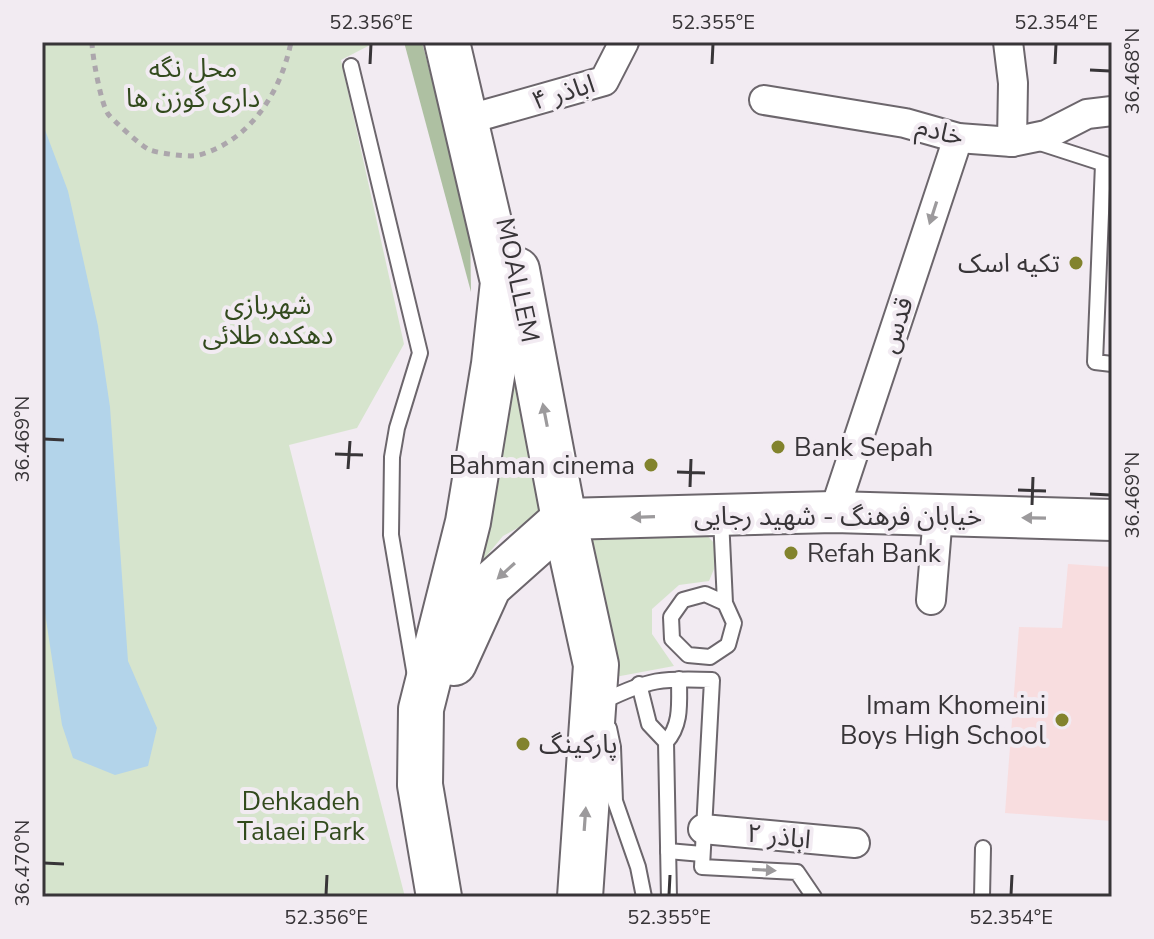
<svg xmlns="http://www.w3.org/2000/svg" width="1154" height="939" font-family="'Nunito Sans','Noto Sans Arabic',sans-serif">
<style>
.education{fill:#f8dddf}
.green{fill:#d6e4cd}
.forest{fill:#aec0a2}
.water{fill:#b3d4ea}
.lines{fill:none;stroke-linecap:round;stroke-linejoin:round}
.service-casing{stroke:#6c666c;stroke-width:18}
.minor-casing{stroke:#6c666c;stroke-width:32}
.secondary-casing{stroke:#6c666c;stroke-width:44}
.primary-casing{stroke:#6c666c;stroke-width:48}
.path{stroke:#aca6ac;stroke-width:5;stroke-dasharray:6 6;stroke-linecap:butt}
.service{stroke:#fff;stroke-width:14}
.minor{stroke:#fff;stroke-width:28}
.secondary{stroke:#fff;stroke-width:40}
.primary{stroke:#fff;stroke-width:44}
.oneway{fill:#9c9a9c}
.ticks{fill:none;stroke:#383538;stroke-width:3}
.poi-dot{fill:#82832d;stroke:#f2ebf2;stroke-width:3}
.labels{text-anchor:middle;stroke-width:8;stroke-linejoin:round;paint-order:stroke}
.park-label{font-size:26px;fill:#324a1d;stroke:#f2ebf2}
.street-label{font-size:26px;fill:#383538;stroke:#f2ebf2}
.poi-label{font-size:26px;fill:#383538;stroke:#f2ebf2;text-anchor:end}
.neatline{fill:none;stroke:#383538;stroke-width:3}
.ticks-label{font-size:20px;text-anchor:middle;fill:#383538}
</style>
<rect width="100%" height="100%" fill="#f2ebf2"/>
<!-- education -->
<path class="education" d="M 1068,564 L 1112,567 L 1112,821 L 1005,813 L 1019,627 L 1062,628 Z"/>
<!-- green -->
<g class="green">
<path d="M 42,42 L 376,42 L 341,60 L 404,344 L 357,428 L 289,445 L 405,897 L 50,897 L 42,888 Z"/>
<path d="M 514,311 L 545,513 L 503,536 L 474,571 Z"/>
<path d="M 703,531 L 714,543 L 714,569 L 709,581 L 679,585 L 652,609 L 652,634 L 674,666 L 615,677 L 581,533 Z"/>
</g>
<!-- forest -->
<path class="forest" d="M 404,42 L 422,42 L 470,227 L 471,292 Z"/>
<!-- water -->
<path class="water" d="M 42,122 L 68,191 L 98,326 L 110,407 L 128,661 L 157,728 L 148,766 L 115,775 L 73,758 L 62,725 L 42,593 Z"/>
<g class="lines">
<!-- service casing -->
<g class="service-casing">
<g id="service">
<path d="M 351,66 L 420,353 L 397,428 L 392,457 L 391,535 L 415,676"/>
<path d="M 1037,142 L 1108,165"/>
<path d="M 1103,164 L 1095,362 L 1112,364"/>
<path d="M 721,518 L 725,603 L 734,623 L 728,645 L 710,657 L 688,655 L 672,639 L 671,617 L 683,600 L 705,594 L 725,603"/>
<path d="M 639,684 L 649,724 L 666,742 L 669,897"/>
<path d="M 604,701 C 649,679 662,678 712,680 L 702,867 L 797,872 L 814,897"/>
<path d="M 609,728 L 613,747 L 615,801 L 638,867 L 644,897"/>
<path d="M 666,742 C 682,725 679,702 679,679"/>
<path d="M 668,851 L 702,854"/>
<path d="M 982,897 L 983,848"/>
</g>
</g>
<!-- minor casing -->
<g class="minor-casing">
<g id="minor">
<path d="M 1008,42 L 1013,83 L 1012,142"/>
<path d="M 764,100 L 905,123 L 958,138 L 1012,142 L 1046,135 L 1087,114 L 1112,111"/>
<path d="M 480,116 L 604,81 L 624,42"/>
<path d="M 834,512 L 958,138"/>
<path d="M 931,600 L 938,515"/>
<path d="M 703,829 L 855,843"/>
</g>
</g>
<!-- secondary casing -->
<g class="secondary-casing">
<path id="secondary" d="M 564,519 L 834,512 L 1112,520"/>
</g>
<!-- primary casing -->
<g class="primary-casing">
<g id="primary">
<path d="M 517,270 L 564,519 L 596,665 L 580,897"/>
<path d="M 454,663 L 489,586 L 564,519"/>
<path d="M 439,897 L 420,785 L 421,709 L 468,522 L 494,364 L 503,282 L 447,42"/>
</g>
</g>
<!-- path -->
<path class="path" d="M 92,42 C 92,55 101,104 108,114 C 114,121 142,147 150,150 C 158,153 191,158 199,155 C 250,141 281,92 291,42"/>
<!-- service -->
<use href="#service" class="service"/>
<!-- minor -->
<use href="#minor" class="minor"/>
<!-- secondary -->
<use href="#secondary" class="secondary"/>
<!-- primary -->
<use href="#primary" class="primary"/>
</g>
<!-- one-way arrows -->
<defs><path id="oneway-solid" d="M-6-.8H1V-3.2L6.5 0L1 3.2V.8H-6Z" transform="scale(2)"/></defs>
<g class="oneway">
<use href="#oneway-solid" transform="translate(933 213) rotate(108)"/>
<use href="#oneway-solid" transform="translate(545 415) rotate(-101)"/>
<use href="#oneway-solid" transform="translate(643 517) rotate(178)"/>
<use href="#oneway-solid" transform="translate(1034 518) rotate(-179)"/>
<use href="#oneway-solid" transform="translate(506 571) rotate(138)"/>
<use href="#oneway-solid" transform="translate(585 819) rotate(-86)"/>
<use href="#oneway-solid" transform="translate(764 870) rotate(3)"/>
</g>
<!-- ticks -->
<path class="ticks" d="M 370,64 L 371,44M 712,64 L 713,44M 1055,64 L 1056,44M 1090,70 L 1110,71M 44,439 L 64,440M 335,454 L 363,455M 348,469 L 350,441M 677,472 L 705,473M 690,487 L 691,459M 1018,490 L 1046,491M 1090,494 L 1110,495M 1032,505 L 1033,477M 44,863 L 64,864M 326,895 L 327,875M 669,895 L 670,875M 1011,895 L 1012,875"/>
<!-- markers -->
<g class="poi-dot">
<circle cx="1076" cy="263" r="8"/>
<circle cx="778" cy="447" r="8"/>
<circle cx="651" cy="465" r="8"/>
<circle cx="791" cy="553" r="8"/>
<circle cx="1062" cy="720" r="8"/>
<circle cx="523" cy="744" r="8"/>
</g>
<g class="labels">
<!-- park labels -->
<g class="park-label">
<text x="193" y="77">محل نگه<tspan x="193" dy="30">داری گوزن ها</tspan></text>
<text x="268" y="314">شهربازی<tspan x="268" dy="30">دهکده طلائی</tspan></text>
<text x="301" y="810">Dehkadeh<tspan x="301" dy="30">Talaei Park</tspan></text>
</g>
<!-- street labels -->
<g class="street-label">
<text transform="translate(563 92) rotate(-17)" y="9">اباذر ۴</text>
<text transform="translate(940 131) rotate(14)" y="9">خادم</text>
<text transform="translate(518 280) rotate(78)" y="9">MOALLEM</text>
<text transform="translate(896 325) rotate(-72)" y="9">قدس</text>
<text x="838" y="525">خیابان فرهنگ - شهید رجایی</text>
<text transform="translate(779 836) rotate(6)" y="9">اباذر ۲</text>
</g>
<!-- poi labels -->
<g class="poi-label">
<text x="1060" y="272">تکیه اسک</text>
<text x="794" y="456" text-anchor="start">Bank Sepah</text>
<text x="635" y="474">Bahman cinema</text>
<text x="807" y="562" text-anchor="start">Refah Bank</text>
<text x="1046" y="714">Imam Khomeini<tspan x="1046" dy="30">Boys High School</tspan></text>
<text x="539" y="753" text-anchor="start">پارکینگ</text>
</g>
</g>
<!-- border -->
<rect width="1154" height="939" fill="none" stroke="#f2ebf2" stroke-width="88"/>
<rect x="44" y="44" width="1066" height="851" class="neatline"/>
<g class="ticks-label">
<text x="371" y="29">52.356°E</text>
<text x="713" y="29">52.355°E</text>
<text x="1056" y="29">52.354°E</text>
<text transform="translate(1132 71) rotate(-90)" y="7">36.468°N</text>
<text transform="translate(22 439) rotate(-90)" y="7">36.469°N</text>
<text transform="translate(1132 495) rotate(-90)" y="7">36.469°N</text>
<text transform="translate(22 863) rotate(-90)" y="7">36.470°N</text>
<text x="326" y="924">52.356°E</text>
<text x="669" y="924">52.355°E</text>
<text x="1011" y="924">52.354°E</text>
</g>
</svg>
